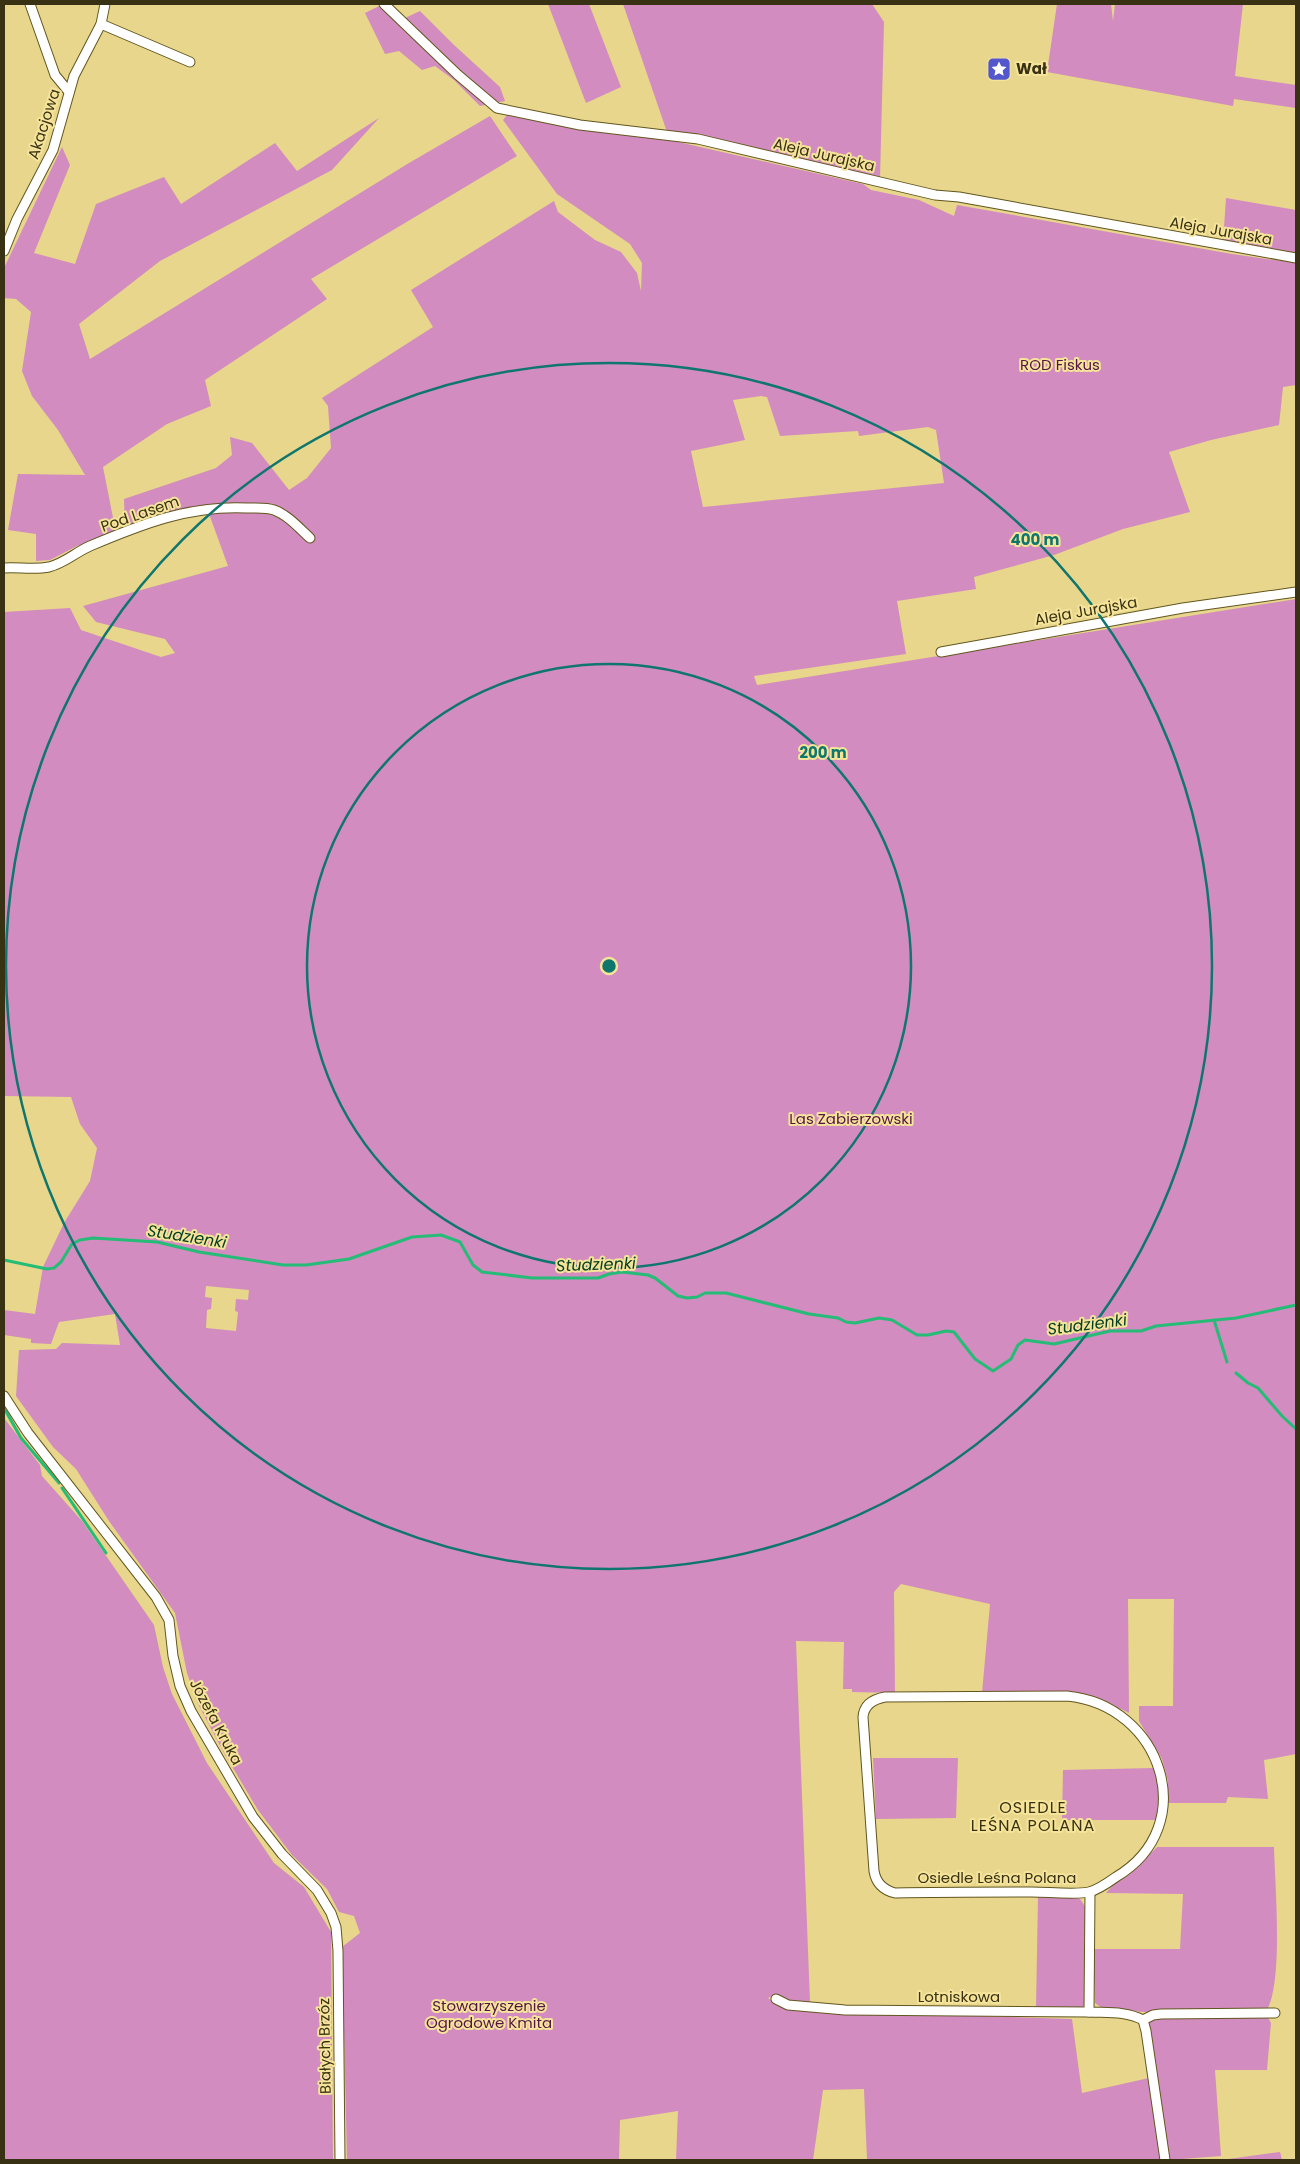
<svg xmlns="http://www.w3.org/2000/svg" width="1300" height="2164" font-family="Poppins,sans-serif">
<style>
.green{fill:#d28cbf;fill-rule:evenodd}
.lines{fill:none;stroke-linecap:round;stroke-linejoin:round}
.stream{stroke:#24bc76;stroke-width:3}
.street-casing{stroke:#62561e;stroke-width:11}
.street{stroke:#fff;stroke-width:9}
.ring{fill:none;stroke:#0f766e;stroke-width:2.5}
.labels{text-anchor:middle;stroke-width:4;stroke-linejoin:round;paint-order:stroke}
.poi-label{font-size:15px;font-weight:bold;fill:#383113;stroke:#f5e499;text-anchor:start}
.street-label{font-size:15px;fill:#383113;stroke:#f5e499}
.park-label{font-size:15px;fill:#541447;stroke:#f5e499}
.water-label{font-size:16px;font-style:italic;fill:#044024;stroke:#f5e499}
.neighbourhood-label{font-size:16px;letter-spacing:1px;fill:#383113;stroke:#f5e499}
.centre{fill:#0f766e;stroke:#f5e499;stroke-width:2.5}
.ring-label{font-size:15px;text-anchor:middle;font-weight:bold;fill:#0f766e;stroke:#f5e499;stroke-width:4;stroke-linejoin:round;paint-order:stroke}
</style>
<rect width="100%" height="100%" fill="#e7d68c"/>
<!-- green -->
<g class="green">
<path d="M 389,4 L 405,18 L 420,11 L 454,45 L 500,87 L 505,101 L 480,106 L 454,80 L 435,66 L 422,70 L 399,51 L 385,54 L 365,13 L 379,6 Z"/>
<path d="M 548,4 L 589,4 L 621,87 L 586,103 Z"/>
<path d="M 623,4 L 872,4 L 884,22 L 880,179 L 836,169 L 825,164 L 711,137 L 667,132 Z"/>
<path d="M 1057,4 L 1111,4 L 1113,21 L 1115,4 L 1243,4 L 1235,76 L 1296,85 L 1296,108 L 1234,99 L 1233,106 L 1047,72 Z"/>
<path d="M 507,115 L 564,126 L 656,137 L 863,184 L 871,190 L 919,200 L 954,216 L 957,205 L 1232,254 L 1296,263 L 1296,385 L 1283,387 L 1279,425 L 1211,440 L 1169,452 L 1190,512 L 1123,529 L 1054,555 L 974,577 L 976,589 L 897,601 L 906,654 L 754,676 L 757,685 L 1296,599 L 1296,1754 L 1264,1760 L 1268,1799 L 1228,1797 L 1226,1803 L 1168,1803 L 1168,1781 L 1162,1759 L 1139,1721 L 1139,1706 L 1173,1706 L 1174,1599 L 1128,1599 L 1129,1713 L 1105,1701 L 1078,1693 L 982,1693 L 990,1604 L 901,1584 L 894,1592 L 895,1693 L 852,1692 L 852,1689 L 843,1689 L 844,1642 L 796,1641 L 810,2002 L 786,2000 L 777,1994 L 768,1998 L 777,2004 L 801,2010 L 1072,2019 L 1082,2093 L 1149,2078 L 1161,2160 L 867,2160 L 864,2089 L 823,2090 L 813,2160 L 676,2160 L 678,2111 L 620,2120 L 619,2160 L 347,2160 L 342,1947 L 360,1933 L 354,1916 L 339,1912 L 327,1889 L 292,1855 L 258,1810 L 224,1753 L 197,1702 L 187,1673 L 175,1613 L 109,1521 L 76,1469 L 53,1447 L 16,1396 L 19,1350 L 56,1349 L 62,1343 L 120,1345 L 115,1314 L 59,1322 L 51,1344 L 31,1343 L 31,1339 L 4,1335 L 4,1310 L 35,1314 L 43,1267 L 64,1223 L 90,1181 L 97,1148 L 80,1124 L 71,1097 L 4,1096 L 4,612 L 70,608 L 81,630 L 161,657 L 175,653 L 165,639 L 96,622 L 83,606 L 228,566 L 208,511 C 236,511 267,506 289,525 L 295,521 L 275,507 L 232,504 L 200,506 L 151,519 L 125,529 L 124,499 L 216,468 L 232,455 L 230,437 L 252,443 L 289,490 L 307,478 L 331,448 L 328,406 L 322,398 L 433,327 L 411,290 L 554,201 L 558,212 L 595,240 L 621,252 L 637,273 L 641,291 L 642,263 L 630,244 L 557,194 L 503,120 ZM 761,396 L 767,397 L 780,436 L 858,431 L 859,436 L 928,427 L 936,430 L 944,483 L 703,507 L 691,451 L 745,440 L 733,400 ZM 206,1286 L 249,1290 L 248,1300 L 236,1299 L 235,1311 L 238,1312 L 236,1331 L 206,1328 L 207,1310 L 211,1309 L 212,1298 L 205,1297 Z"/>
<path d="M 490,116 L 517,156 L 311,279 L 327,299 L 205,380 L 211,406 L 167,424 L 103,467 L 116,533 L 77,546 L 50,560 L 36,561 L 36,534 L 8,530 L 18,474 L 85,475 L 58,430 L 32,396 L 22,371 L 31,312 L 16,299 L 4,298 L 4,268 L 62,147 L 70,165 L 34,253 L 75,264 L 96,204 L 164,177 L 181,204 L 275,143 L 297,171 L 379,118 L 332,170 L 160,261 L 79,324 L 90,359 L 409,163 Z"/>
<path d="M 1226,198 L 1296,210 L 1296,255 L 1223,242 Z"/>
<path d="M 4,1418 L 40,1465 L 42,1476 L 82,1521 L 154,1625 L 163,1667 L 172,1694 L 207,1763 L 274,1863 L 304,1887 L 331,1932 L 333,2160 L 4,2160 Z"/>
<path d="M 873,1758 L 958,1758 L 956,1818 L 876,1819 Z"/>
<path d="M 1155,1768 L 1159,1795 L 1156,1820 L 1062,1820 L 1063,1770 Z"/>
<path d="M 1157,1847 L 1274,1847 C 1275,1885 1283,1977 1268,2008 L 1260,2011 L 1144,2012 L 1103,2009 L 1095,2003 L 1093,1949 L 1180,1949 L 1183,1894 L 1106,1893 L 1113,1885 L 1130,1874 Z"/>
<path d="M 1073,1896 L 1080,1899 L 1086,1908 L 1086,2003 L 1082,2008 L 1036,2008 L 1038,1897 Z"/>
<path d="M 1267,2016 L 1271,2023 L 1267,2070 L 1215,2070 L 1221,2156 L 1169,2160 L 1147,2025 L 1152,2019 L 1161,2017 Z"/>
<path d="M 1280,2152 L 1282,2160 L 1221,2160 Z"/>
</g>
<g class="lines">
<!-- stream -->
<g class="stream">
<path d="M 4,1260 L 47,1269 L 54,1268 L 61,1262 L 72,1244 L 80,1240 L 93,1238 L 157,1242 L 199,1252 L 283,1265 L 306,1265 L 349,1259 L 412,1237 L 441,1235 L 460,1242 L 473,1265 L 482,1272 L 532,1278 L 598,1278 L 609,1274 L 622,1272 L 648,1275 L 655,1278 L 678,1296 L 687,1298 L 697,1297 L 705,1293 L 726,1293 L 809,1314 L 838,1318 L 846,1322 L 855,1323 L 879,1318 L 892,1320 L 917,1335 L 928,1335 L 946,1331 L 954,1332 L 975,1359 L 993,1371 L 1011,1359 L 1018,1345 L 1025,1340 L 1054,1344 L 1110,1331 L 1141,1331 L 1156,1326 L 1236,1318 L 1296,1305"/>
<path d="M 1214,1320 L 1227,1362"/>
<path d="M 1236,1373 L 1248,1383 L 1258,1388 L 1282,1416 L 1296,1429"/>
<path d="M 4,1408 L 21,1438 L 59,1483"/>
<path d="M 62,1488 L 106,1553"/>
</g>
<!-- street casing -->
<g class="street-casing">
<g id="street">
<path d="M 30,4 L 55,75 L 69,92"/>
<path d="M 384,4 L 458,75 L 497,108 L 580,125 L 698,139 L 935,195 L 959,197 L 1296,258"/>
<path d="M 101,24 L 190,62"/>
<path d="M 4,251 L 17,219 L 53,150 L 74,76 L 101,24 L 105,4"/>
<path d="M 4,568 C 18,567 35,570 49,567 C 65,563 76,552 90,546 C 142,524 190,505 247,508 C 256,508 266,507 274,510 C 288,515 299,528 310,538"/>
<path d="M 941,652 L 1183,608 L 1296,592"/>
<path d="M 4,1396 L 28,1433 L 156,1597 L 169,1620 L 173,1656 L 180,1686 L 191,1711 L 253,1817 L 282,1854 L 317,1890 L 331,1913 L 336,1927 L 338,1951 L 340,2160"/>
<path d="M 1067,1696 C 1162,1705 1202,1826 1116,1877 C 1109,1882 1098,1890 1089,1892 C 1075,1895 1048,1892 1032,1892 C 987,1892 941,1892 895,1893 C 883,1890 876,1883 874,1871 L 863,1717 C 864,1704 874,1699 885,1697 Z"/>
<path d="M 776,1999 L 788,2005 L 845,2010 L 1089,2012 C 1107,2013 1126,2011 1143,2020 L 1146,2031 L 1165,2160"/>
<path d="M 1089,2012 L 1090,1892"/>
<path d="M 1143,2020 L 1153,2015 L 1161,2014 L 1275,2013"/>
</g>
</g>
<!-- street -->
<use href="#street" class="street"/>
</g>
<!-- distance rings -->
<g class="ring">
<circle cx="609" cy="966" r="302"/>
<circle cx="609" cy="966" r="603"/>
</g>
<!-- icons -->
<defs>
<g id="sight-square" transform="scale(1.25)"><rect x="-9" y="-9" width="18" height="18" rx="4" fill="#5356cd" stroke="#f5e499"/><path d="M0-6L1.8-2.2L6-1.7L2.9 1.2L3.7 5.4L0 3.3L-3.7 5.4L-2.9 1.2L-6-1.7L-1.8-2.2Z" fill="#fff"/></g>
</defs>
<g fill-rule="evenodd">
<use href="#sight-square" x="999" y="69"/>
</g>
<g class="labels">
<!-- poi labels -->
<g class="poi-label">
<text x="1016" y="74">Wał</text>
</g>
<!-- street labels -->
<g class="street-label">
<text transform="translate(44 124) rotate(-72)" y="5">Akacjowa</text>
<text transform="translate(824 155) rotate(13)" y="5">Aleja Jurajska</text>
<text transform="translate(1221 231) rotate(10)" y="5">Aleja Jurajska</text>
<text transform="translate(140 514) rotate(-19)" y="5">Pod Lasem</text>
<text transform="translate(1086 611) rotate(-10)" y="5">Aleja Jurajska</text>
<text transform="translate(216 1722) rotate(62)" y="5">Józefa Kruka</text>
<text x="997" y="1883">Osiedle Leśna Polana</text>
<text x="959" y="2002">Lotniskowa</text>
<text transform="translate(325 2046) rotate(-91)" y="5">Białych Brzóz</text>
</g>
<!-- park labels -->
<g class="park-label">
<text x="1060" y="370">ROD Fiskus</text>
<text x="851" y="1124">Las Zabierzowski</text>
<text x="489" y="2011">Stowarzyszenie<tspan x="489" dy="17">Ogrodowe Kmita</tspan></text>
</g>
<!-- water labels -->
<g class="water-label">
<text transform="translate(187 1236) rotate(9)" y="6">Studzienki</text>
<text transform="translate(596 1264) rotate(-2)" y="6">Studzienki</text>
<text transform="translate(1087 1324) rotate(-7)" y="6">Studzienki</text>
</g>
<!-- neighbourhood labels -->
<g class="neighbourhood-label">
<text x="1033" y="1813">OSIEDLE<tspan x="1033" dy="18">LEŚNA POLANA</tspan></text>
</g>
</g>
<circle cx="609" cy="966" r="8" class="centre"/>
<g class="ring-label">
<text x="1035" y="545">400 m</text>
<text x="823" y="758">200 m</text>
</g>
<!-- border -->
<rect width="1300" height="2164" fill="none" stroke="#383113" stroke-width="10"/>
</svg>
